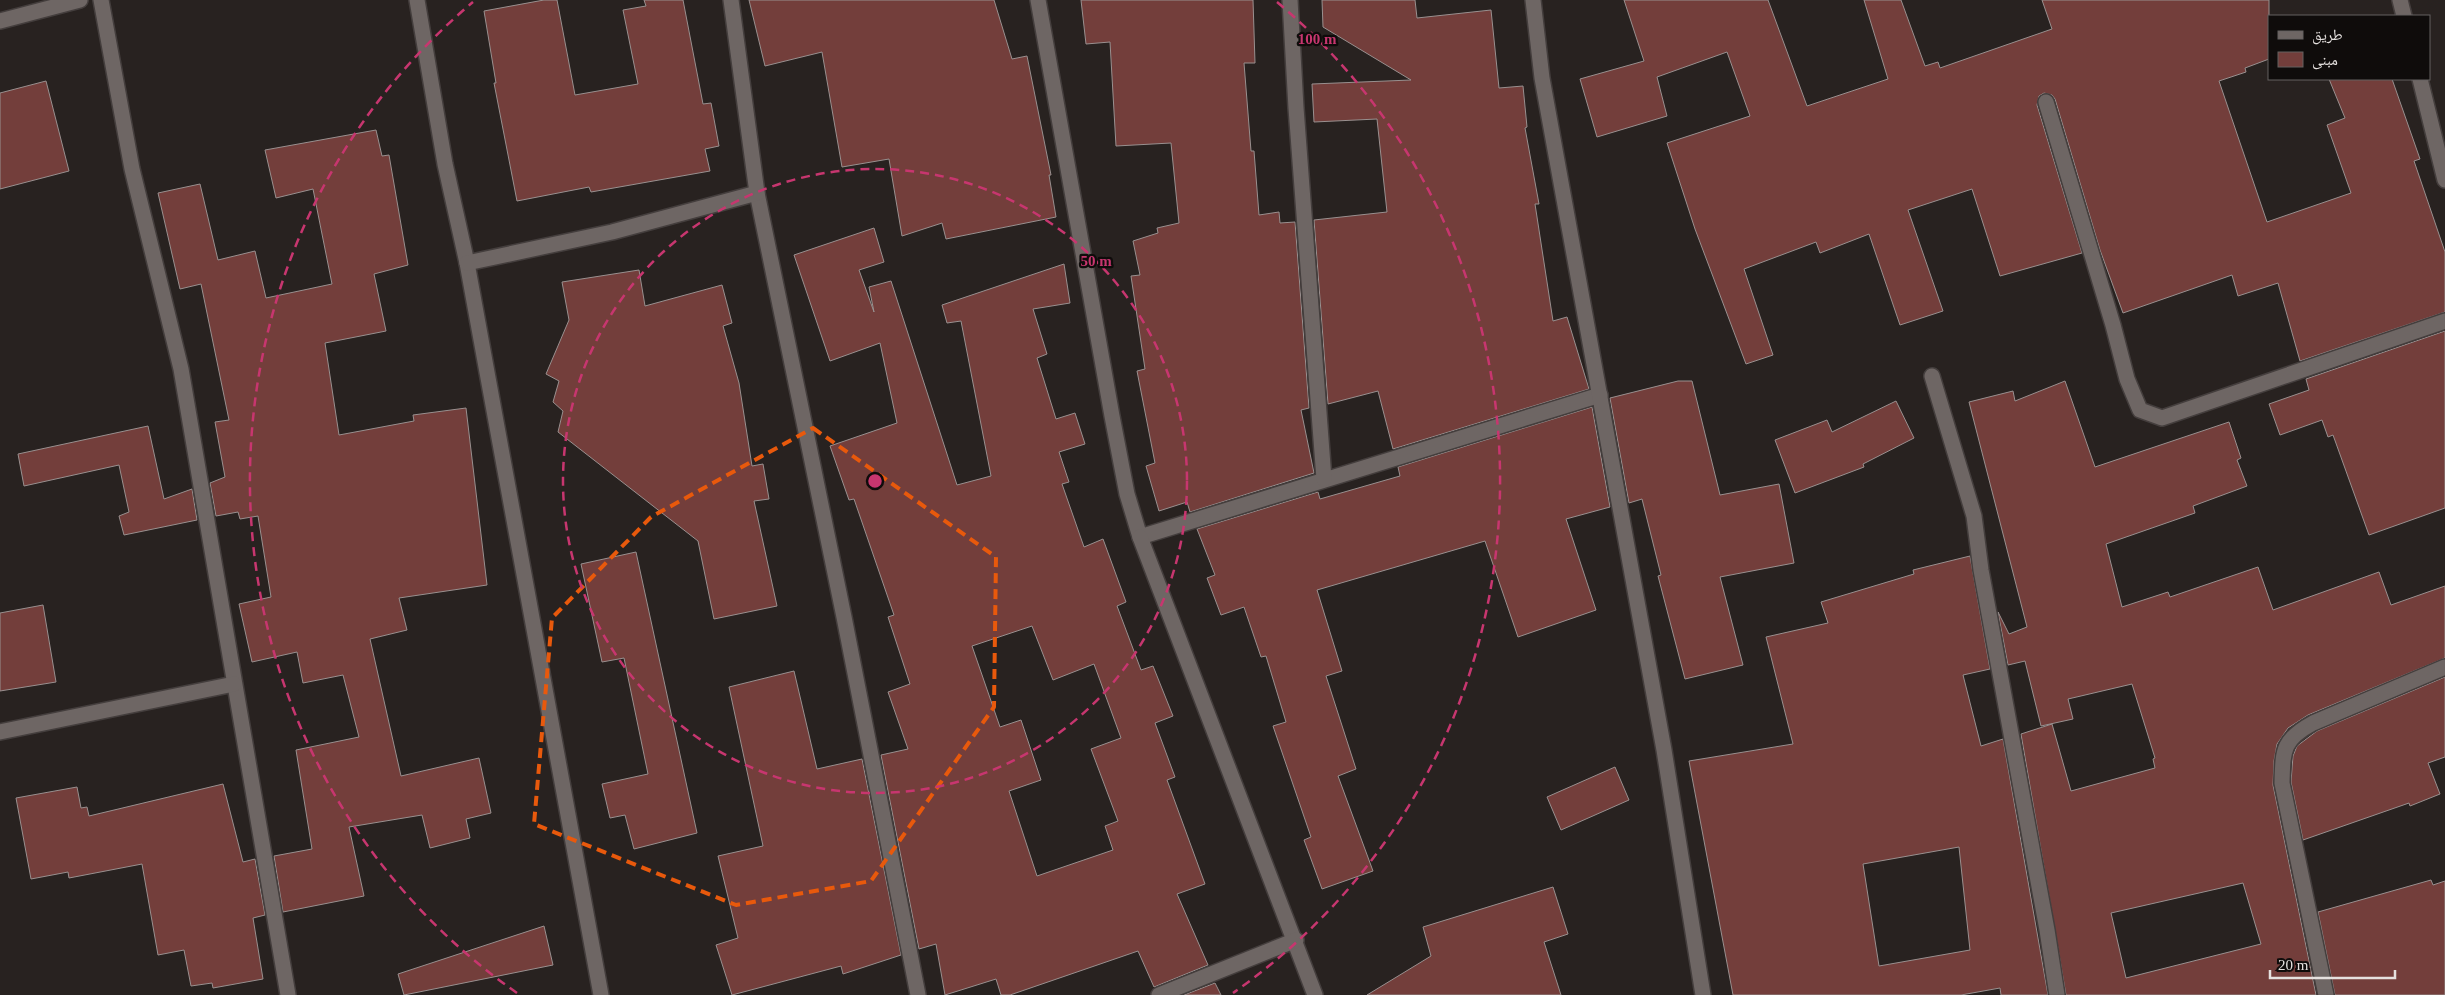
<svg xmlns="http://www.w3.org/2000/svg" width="2445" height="995" font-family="'Times New Roman','Noto Naskh Arabic',serif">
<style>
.building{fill:#733e3b;stroke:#99908f;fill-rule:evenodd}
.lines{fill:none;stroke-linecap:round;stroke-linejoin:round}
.street-casing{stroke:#443e3d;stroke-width:18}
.street{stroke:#6e6664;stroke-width:15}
.marked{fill:none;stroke:#e8590c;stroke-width:4;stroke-dasharray:10 6;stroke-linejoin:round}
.ring{fill:none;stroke:#c7366f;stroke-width:2.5;stroke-dasharray:9 6}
.centre{fill:#c7366f;stroke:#0f0c0b;stroke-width:2.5}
.ring-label{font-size:15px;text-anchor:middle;font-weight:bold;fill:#c7366f;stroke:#0f0c0b;stroke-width:4.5;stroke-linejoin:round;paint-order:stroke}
</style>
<rect width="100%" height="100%" fill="#282220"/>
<!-- building -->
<g class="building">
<path d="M 544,0 L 557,0 L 575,95 L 638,84 L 623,10 L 646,6 L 644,0 L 683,0 L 703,104 L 711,103 L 719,146 L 705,149 L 710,171 L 591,192 L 589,187 L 517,201 L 494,83 L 496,83 L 484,11 Z"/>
<path d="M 749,0 L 994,0 L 1012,59 L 1027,56 L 1051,175 L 1049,175 L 1056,217 L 946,239 L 942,223 L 902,236 L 889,159 L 842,167 L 822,52 L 765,66 Z"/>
<path d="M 1081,0 L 1253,0 L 1255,63 L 1244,63 L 1251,151 L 1254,151 L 1259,215 L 1279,212 L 1280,223 L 1295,222 L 1309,408 L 1301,410 L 1314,473 L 1190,512 L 1187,502 L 1159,511 L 1146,466 L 1155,463 L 1137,371 L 1145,369 L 1131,276 L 1140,275 L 1133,241 L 1158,233 L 1157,228 L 1179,223 L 1171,143 L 1116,146 L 1110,42 L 1086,44 Z"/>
<path d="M 1322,0 L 1415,0 L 1417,18 L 1491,10 L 1499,88 L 1523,86 L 1527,127 L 1525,128 L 1539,204 L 1535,204 L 1553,321 L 1567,317 L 1589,389 L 1393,449 L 1378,391 L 1328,404 L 1314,220 L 1387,212 L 1377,119 L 1314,122 L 1312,84 L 1411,80 L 1323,27 Z"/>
<path d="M 1624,0 L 1768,0 L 1807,106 L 1888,79 L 1864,0 L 1901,0 L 1925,66 L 1938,62 L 1940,68 L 2052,29 L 2042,0 L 2269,0 L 2269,59 L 2245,68 L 2246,72 L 2219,81 L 2267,222 L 2351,193 L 2327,125 L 2345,118 L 2329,79 L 2392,79 L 2420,159 L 2414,161 L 2445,252 L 2445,312 L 2300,361 L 2278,283 L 2238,296 L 2232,275 L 2123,313 L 2100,250 L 2055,99 L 2052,95 L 2044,93 L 2039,96 L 2037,105 L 2082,253 L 2000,276 L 1972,189 L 1908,210 L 1943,311 L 1900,325 L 1869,234 L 1820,253 L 1816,242 L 1744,269 L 1773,355 L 1746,364 L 1695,229 L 1667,143 L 1750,116 L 1727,52 L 1657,77 L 1667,116 L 1597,137 L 1580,79 L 1644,61 Z"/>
<path d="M 46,81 L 69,171 L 0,189 L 0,93 Z"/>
<path d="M 376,130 L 382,156 L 389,155 L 408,265 L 374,274 L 386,331 L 325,343 L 339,435 L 414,421 L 413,415 L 466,408 L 487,585 L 399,598 L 407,630 L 370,639 L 401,776 L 479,758 L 491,813 L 466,819 L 470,838 L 430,848 L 422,815 L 349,827 L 364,896 L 283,912 L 274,856 L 312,849 L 296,750 L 359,737 L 343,675 L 303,683 L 297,652 L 252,662 L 239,604 L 271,597 L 258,516 L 240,519 L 238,512 L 216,516 L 210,483 L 225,477 L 215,422 L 229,420 L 201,284 L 180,289 L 158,193 L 200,184 L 218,260 L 255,251 L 266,298 L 332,284 L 313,189 L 276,198 L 265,150 Z"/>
<path d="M 874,228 L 884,262 L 859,270 L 874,312 L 869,287 L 891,281 L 957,485 L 991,476 L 961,321 L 947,323 L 942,305 L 1064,264 L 1070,303 L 1033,309 L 1047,354 L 1037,358 L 1056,419 L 1075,413 L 1085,444 L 1059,452 L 1069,482 L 1062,484 L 1084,547 L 1103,539 L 1126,602 L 1117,606 L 1141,670 L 1153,666 L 1173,716 L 1155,723 L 1175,777 L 1167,780 L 1205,884 L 1177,894 L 1208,965 L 1154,987 L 1138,951 L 1010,995 L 1001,995 L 996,979 L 945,995 L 936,944 L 919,949 L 881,755 L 908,749 L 888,692 L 910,684 L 888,617 L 894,615 L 854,499 L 849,500 L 830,446 L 897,423 L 880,343 L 830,361 L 794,255 ZM 1032,626 L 1053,680 L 1094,664 L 1121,738 L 1091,749 L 1118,821 L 1105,826 L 1113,850 L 1037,876 L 1009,791 L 1041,780 L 1021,720 L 1000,727 L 972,646 Z"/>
<path d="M 639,270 L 645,306 L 722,285 L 732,323 L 723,326 L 739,383 L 752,466 L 763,464 L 769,499 L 754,501 L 777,606 L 714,619 L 698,541 L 558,432 L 563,411 L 553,402 L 559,381 L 546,374 L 569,320 L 562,282 Z"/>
<path d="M 2445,331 L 2445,508 L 2369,535 L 2333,435 L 2328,437 L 2322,420 L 2280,435 L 2269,404 L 2309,390 L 2306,379 Z"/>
<path d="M 1678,381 L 1692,381 L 1720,495 L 1779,484 L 1794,563 L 1720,577 L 1743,665 L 1685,679 L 1658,576 L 1661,575 L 1642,499 L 1629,503 L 1610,398 Z"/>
<path d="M 2065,381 L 2095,467 L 2229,422 L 2241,458 L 2237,460 L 2247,486 L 2193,506 L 2195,513 L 2106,544 L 2122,607 L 2168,592 L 2170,597 L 2258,567 L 2273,610 L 2379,572 L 2391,605 L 2445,586 L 2445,658 L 2308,715 L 2288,728 L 2277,744 L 2274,761 L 2273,785 L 2316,995 L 2066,995 L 2021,734 L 2052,724 L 2071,791 L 2155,768 L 2153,759 L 2155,758 L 2132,684 L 2068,699 L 2073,719 L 2041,726 L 2025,661 L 2008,665 L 1998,612 L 2009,634 L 2027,627 L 1969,402 L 2013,391 L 2015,401 ZM 2243,883 L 2261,944 L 2126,978 L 2111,913 Z"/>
<path d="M 1896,401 L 1914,438 L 1863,464 L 1864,467 L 1795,493 L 1775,440 L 1827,420 L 1832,432 Z"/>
<path d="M 1592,407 L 1610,507 L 1566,519 L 1596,610 L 1518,637 L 1485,541 L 1317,590 L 1342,671 L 1326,676 L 1356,769 L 1338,776 L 1373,871 L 1322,889 L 1304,840 L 1311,837 L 1273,726 L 1286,722 L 1266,656 L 1261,657 L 1244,607 L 1221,615 L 1207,578 L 1215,575 L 1197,529 L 1318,492 L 1320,499 L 1400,476 L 1398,467 Z"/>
<path d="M 148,426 L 164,499 L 192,489 L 197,520 L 124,535 L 119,516 L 129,512 L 119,465 L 24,486 L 18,454 Z"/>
<path d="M 636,552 L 697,833 L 634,849 L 625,815 L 610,818 L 602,784 L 648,774 L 624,658 L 602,662 L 581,564 Z"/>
<path d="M 1970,556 L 1990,669 L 1963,675 L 1981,746 L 2003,739 L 2048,995 L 2001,995 L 2000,988 L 1961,995 L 1733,995 L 1689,761 L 1793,744 L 1766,637 L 1828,623 L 1821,602 L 1914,574 L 1913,570 ZM 1959,847 L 1970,950 L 1879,966 L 1863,864 Z"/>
<path d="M 43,605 L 56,682 L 0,691 L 0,613 Z"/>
<path d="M 794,671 L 817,769 L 862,759 L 901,955 L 843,974 L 841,966 L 732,995 L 716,945 L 738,938 L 718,856 L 763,846 L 729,687 Z"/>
<path d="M 2445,677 L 2445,757 L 2428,763 L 2440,794 L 2410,806 L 2409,803 L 2303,840 L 2291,782 L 2293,756 L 2297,746 L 2317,731 Z"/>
<path d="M 1615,767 L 1629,800 L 1561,830 L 1547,797 Z"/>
<path d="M 223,784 L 243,862 L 255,859 L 265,915 L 253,918 L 263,979 L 213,988 L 212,983 L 191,986 L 184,950 L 158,955 L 142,864 L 69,878 L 68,872 L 31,879 L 16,798 L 77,787 L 81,808 L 87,807 L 89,816 Z"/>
<path d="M 2431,880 L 2433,885 L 2445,881 L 2445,995 L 2335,995 L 2318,912 Z"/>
<path d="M 1553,887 L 1568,934 L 1544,942 L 1561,995 L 1367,995 L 1431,956 L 1423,927 Z"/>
<path d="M 544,926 L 553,965 L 404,995 L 398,974 Z"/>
<path d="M 1215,983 L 1221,995 L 1184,995 Z"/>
</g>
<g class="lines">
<!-- street casing -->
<g class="street-casing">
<g id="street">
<path d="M 101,0 L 132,169 L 181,369 L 288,995"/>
<path d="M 417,0 L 445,164 L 467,263 L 601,995"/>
<path d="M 1038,0 L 1112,416 L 1127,494 L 1140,537 L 1600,395"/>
<path d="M 1290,0 L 1296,108 L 1324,479"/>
<path d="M 1533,0 L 1542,78 L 1664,750 L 1703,995"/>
<path d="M 2400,0 L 2404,16"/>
<path d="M 0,21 L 80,0"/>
<path d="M 2420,79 L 2445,180"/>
<path d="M 2046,102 L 2113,325 L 2127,379 L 2140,410 L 2162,418 L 2445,321"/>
<path d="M 757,193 L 844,617 L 918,995"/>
<path d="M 467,263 L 612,232 L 757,193 L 731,0"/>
<path d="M 1932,376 L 1974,516 L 1981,570 L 2047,930 L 2057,995"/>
<path d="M 1140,537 L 1315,995"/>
<path d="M 0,732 L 234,684"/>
<path d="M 1159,995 L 1296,940"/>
<path d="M 2326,995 L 2282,783 C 2283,750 2282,740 2313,723 L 2445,667"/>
</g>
</g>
<!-- street -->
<use href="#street" class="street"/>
</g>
<!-- marked area -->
<path class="marked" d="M 813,428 L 996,557 L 994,707 L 871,881 L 736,905 L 534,824 L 552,618 L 651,517 Z"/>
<!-- distance rings -->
<g class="ring">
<circle cx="875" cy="481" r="312"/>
<path d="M517 993A625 625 0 0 1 473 2M1277 2A625 625 0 0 1 1233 993"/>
</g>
<circle cx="875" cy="481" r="8" class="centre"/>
<g class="ring-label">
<text x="1317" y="44">100 m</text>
<text x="1096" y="266">50 m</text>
</g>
<!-- legend -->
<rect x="2268" y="15" width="162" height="65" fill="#0f0c0b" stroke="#656160"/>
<rect x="2278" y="31" width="25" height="8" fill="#6e6664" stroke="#656160"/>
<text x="2312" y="40" font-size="15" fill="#e5e1df">طريق</text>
<rect x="2278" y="52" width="25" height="15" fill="#733e3b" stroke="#656160"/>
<text x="2312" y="65" font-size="15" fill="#e5e1df">مبنى</text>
<!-- scale -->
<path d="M2270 970v8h125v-8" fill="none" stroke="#e5e1df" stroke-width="2.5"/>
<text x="2278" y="970" font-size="15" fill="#e5e1df" stroke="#0f0c0b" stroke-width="4" paint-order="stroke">20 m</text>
</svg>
